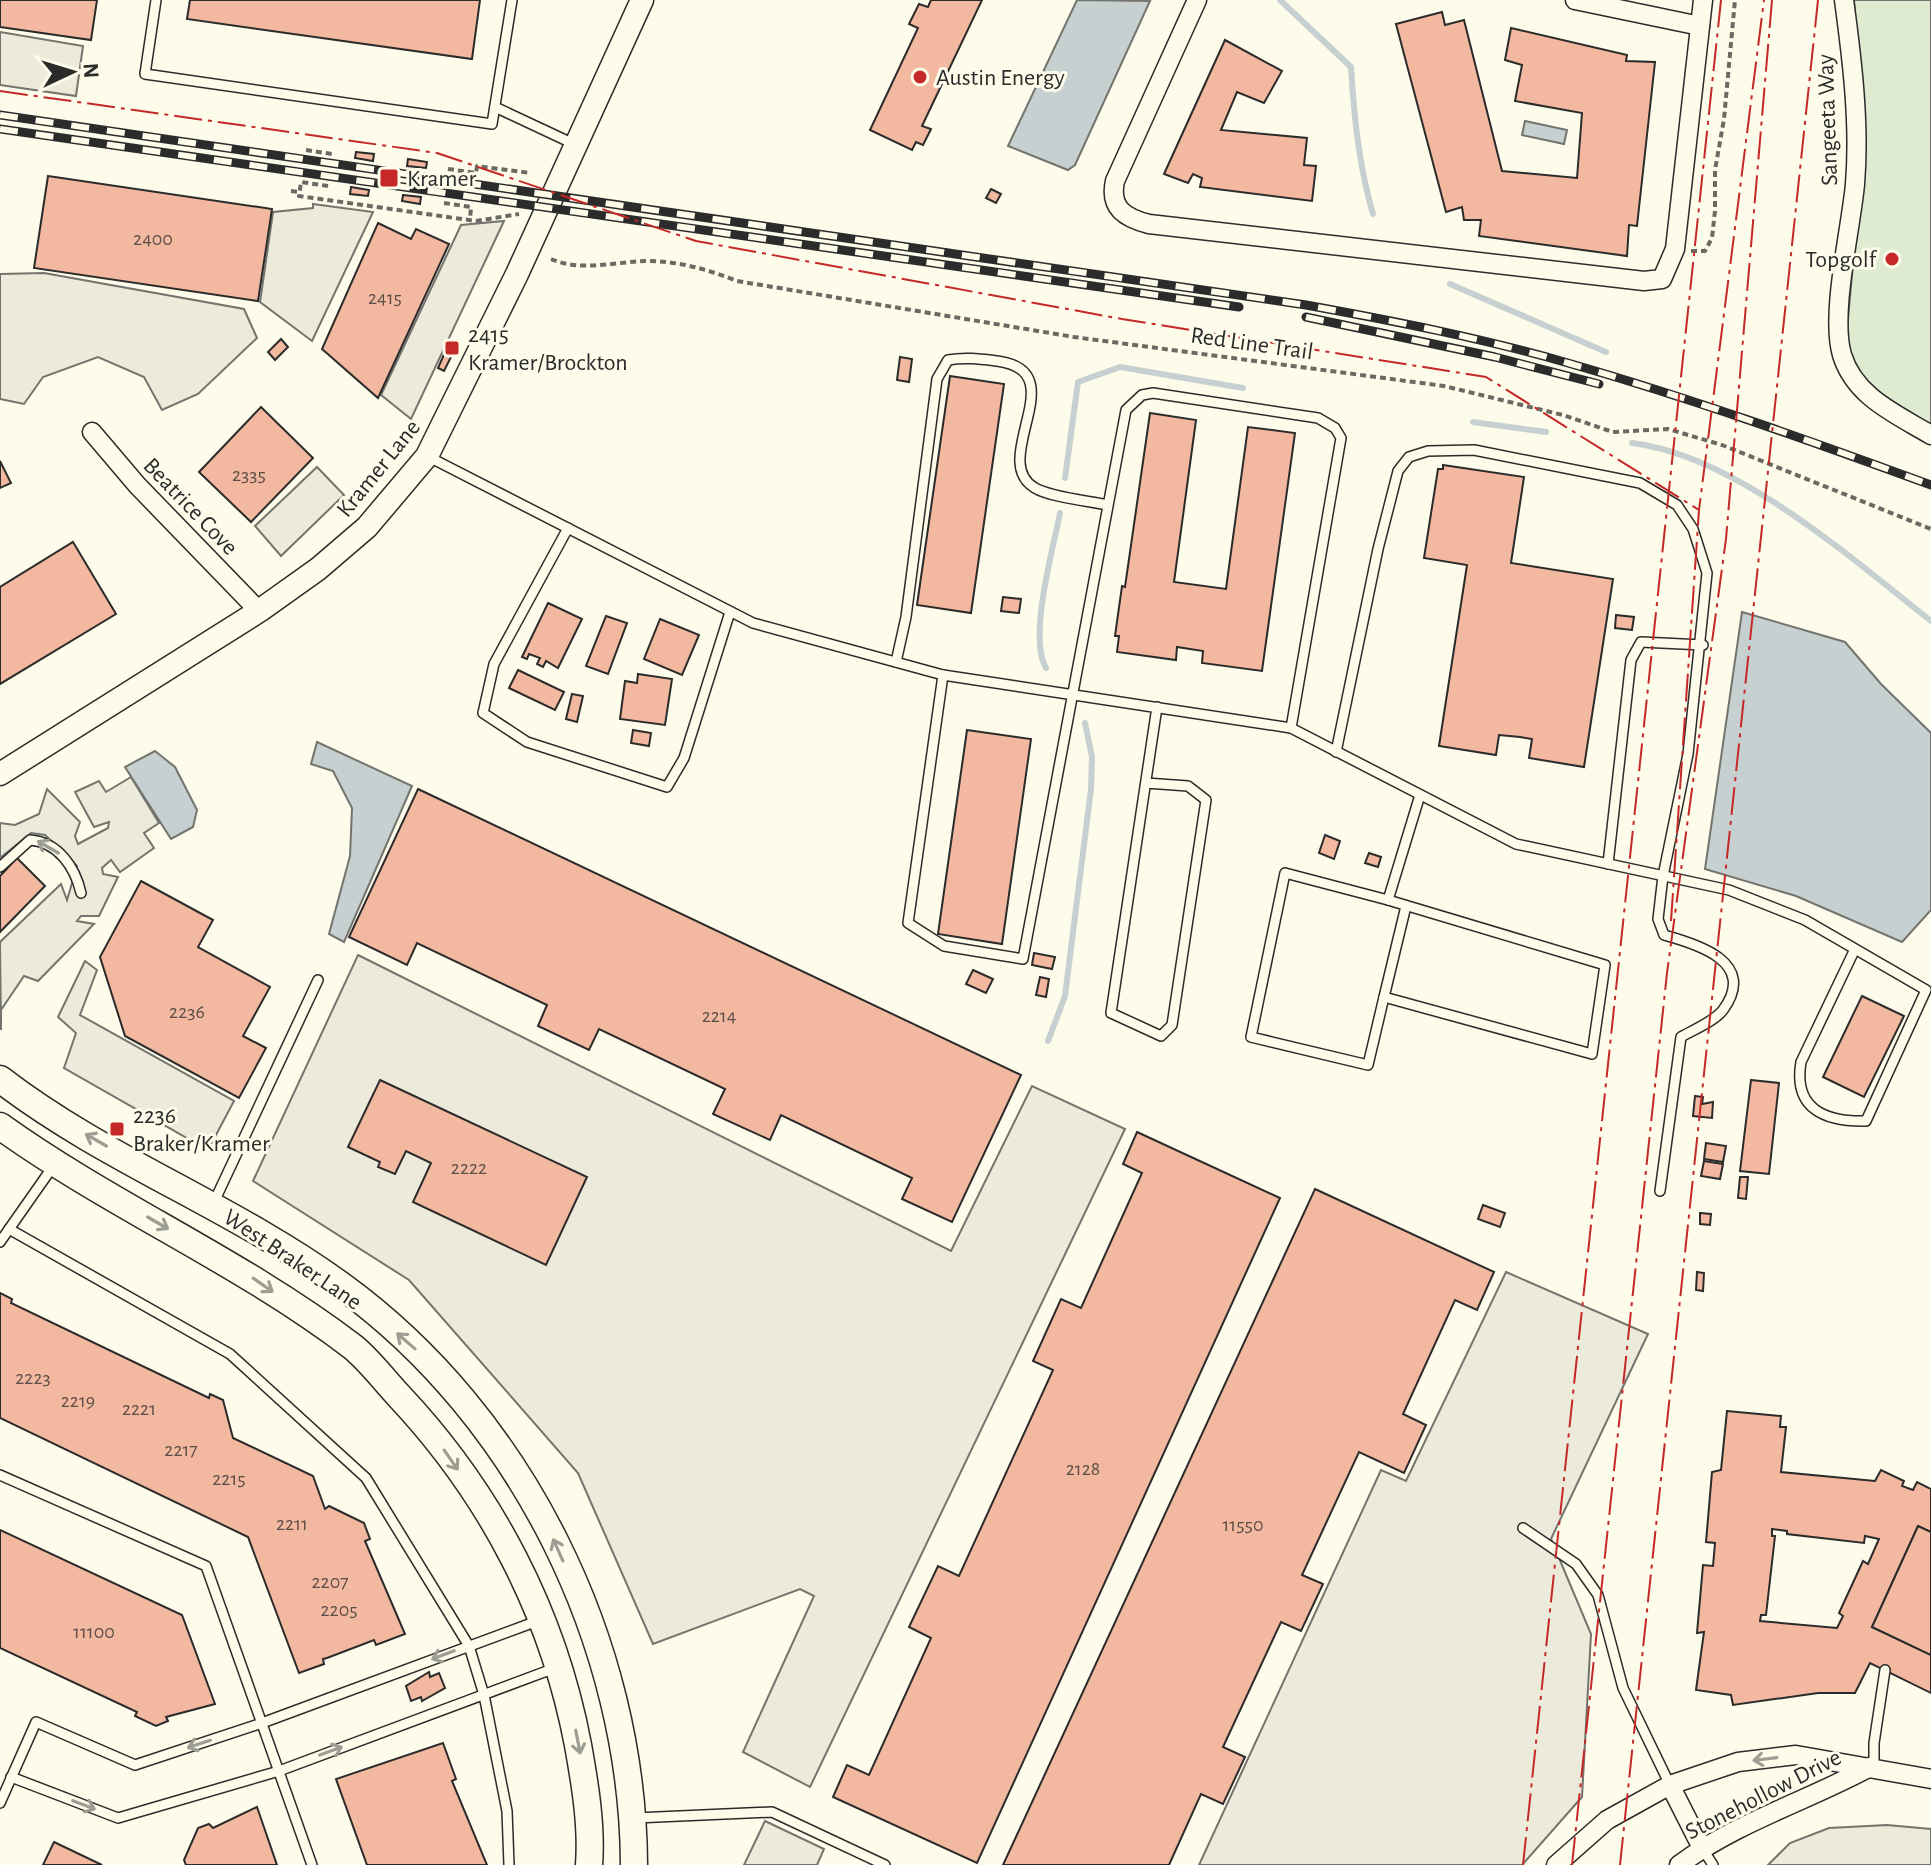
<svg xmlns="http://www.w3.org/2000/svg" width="1931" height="1865" font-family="'Alegreya Sans',sans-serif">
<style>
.green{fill:#deebd1;stroke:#74746e;stroke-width:2}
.parking{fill:#eceadb;stroke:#74746e;stroke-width:2}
.water{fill:#c7d0d0;stroke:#74746e;stroke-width:2}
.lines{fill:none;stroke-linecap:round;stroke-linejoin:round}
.stream{stroke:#c7d0d0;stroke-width:6}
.building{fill:#f2b8a0;stroke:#2b2b2b;stroke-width:2;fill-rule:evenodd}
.service-casing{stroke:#2b2b2b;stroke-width:12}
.minor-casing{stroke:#2b2b2b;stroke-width:21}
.tertiary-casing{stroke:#2b2b2b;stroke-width:25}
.secondary-casing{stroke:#2b2b2b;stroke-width:29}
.path{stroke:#6a6964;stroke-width:4;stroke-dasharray:6 4;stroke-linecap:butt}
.service{stroke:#fdfbea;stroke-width:9}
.minor{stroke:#fdfbea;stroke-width:18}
.tertiary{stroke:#fdfbea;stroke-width:22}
.secondary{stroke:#fdfbea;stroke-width:26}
.rail-casing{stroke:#2b2b2b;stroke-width:9}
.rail{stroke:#fdfbea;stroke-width:6;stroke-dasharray:18;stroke-linecap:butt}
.power{stroke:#c62828;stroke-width:2;stroke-dasharray:28 6 4 6;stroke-linecap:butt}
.oneway{stroke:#9e9d94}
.poi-dot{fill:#c62828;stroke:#fdfbea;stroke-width:3}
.labels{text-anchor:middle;stroke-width:6;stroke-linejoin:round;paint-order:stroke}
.number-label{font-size:20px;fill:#5d4e48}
.poi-label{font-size:24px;fill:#2b2b2b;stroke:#fdfbea;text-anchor:start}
.street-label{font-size:24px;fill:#2b2b2b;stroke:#fdfbea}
</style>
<rect width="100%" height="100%" fill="#fdfbea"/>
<!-- green -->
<path class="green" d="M 1854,0 L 1931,0 L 1931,427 L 1867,395 L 1846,341 L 1861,176 L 1861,87 Z"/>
<!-- parking -->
<g class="parking">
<path d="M 0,32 L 83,46 L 76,96 L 0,85 Z"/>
<path d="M 313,204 L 373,212 L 312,341 L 260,302 L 273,212 L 313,208 Z"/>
<path d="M 504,221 L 411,419 L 381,395 L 461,225 Z"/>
<path d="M 44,273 L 244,309 L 257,338 L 198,394 L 162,410 L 144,377 L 98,357 L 43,377 L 24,404 L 0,399 L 0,274 Z"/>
<path d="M 317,467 L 344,495 L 281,556 L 255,526 Z"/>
<path d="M 131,777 L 159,823 L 144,833 L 154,848 L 120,872 L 111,860 L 102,868 L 103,874 L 118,877 L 99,916 L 81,916 L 77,921 L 94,924 L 38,981 L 24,976 L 1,1010 L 1,1030 L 0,942 L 61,884 L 67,900 L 77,866 L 45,835 L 31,833 L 0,858 L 0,823 L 15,825 L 39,814 L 47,789 L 80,822 L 75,836 L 78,844 L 108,828 L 109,822 L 94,827 L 75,792 L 99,781 L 106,792 Z"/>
<path d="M 358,955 L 951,1251 L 1032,1086 L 1125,1129 L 810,1787 L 743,1752 L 814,1596 L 800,1589 L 653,1644 L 578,1473 L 409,1280 L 253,1181 Z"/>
<path d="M 85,961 L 97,970 L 80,1015 L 234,1101 L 208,1150 L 64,1068 L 76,1033 L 58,1017 Z"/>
<path d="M 1506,1272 L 1648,1334 L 1551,1539 L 1591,1634 L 1582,1797 L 1522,1865 L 1199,1865 L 1381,1470 L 1406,1481 Z"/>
<path d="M 765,1821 L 824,1849 L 817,1865 L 744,1865 Z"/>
<path d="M 1887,1825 L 1931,1829 L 1931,1865 L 1768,1865 L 1790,1843 L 1829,1828 Z"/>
</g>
<!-- water -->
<g class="water">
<path d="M 1077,0 L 1150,1 L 1075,165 L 1068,170 L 1008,146 Z"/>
<path d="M 1525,121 L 1567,130 L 1564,144 L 1522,135 Z"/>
<path d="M 1742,612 L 1845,642 L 1881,684 L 1931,733 L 1931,910 L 1902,942 L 1796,896 L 1705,869 Z"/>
<path d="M 317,742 L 412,786 L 344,942 L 329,934 L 350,856 L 352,808 L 333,771 L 311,764 Z"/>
<path d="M 155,751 L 175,767 L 197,810 L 193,827 L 171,839 L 125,767 Z"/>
</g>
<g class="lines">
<!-- stream -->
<g class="stream">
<path d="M 1280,0 L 1351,67 C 1354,117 1359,166 1373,214"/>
<path d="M 1450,284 L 1606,352"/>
<path d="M 1473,422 L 1546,432"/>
<path d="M 1632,443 C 1735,455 1851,558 1931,621"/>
<path d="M 1065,478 L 1078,382 L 1120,367 L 1243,388"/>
<path d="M 1046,668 C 1028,638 1053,549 1060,513"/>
<path d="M 1048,1041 L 1065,996 L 1091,789 L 1092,757 L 1085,723"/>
</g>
</g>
<!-- building -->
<g class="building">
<path d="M 0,0 L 97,0 L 91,40 L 0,27 Z"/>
<path d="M 190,0 L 480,0 L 472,59 L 187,19 Z"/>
<path d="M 931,0 L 982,0 L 922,126 L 931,129 L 923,145 L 916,142 L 912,150 L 870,130 L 918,28 L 909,24 L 919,4 L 928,7 Z"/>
<path d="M 1442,12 L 1445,25 L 1464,20 L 1502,171 L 1577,178 L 1582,113 L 1515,101 L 1522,65 L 1505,60 L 1511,28 L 1627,55 L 1626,61 L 1655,62 L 1637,226 L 1629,225 L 1627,256 L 1479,236 L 1481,220 L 1464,220 L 1462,207 L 1446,212 L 1396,24 Z"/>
<path d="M 1225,40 L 1282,71 L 1264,103 L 1237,92 L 1221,130 L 1307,138 L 1304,165 L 1316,166 L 1312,201 L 1200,187 L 1202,178 L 1193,174 L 1188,183 L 1164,174 Z"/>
<path d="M 356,152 L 374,154 L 373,161 L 355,158 Z"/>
<path d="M 408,159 L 427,162 L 426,168 L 407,166 Z"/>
<path d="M 48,176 L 272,209 L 258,301 L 34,268 Z"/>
<path d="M 351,187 L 369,190 L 368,196 L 350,194 Z"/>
<path d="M 991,189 L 1001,194 L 996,203 L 986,198 Z"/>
<path d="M 403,195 L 421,197 L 420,204 L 402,201 Z"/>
<path d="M 378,223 L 411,239 L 416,229 L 449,244 L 378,398 L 322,349 Z"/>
<path d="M 281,339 L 288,347 L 275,360 L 268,352 Z"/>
<path d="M 445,352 L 452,355 L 444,371 L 438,368 Z"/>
<path d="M 900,357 L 912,359 L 909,382 L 897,380 Z"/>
<path d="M 950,376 L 1004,384 L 971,613 L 917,605 Z"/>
<path d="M 261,407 L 313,458 L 251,522 L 199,472 Z"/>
<path d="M 1150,413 L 1196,420 L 1174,582 L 1226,589 L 1248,427 L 1295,433 L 1262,671 L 1202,663 L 1203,651 L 1177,647 L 1176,660 L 1117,652 L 1119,636 L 1115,636 L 1122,586 L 1125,587 Z"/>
<path d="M 0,461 L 11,483 L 0,488 Z"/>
<path d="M 1443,465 L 1524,477 L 1511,563 L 1613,579 L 1584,767 L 1529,758 L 1532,739 L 1520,737 L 1499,735 L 1496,755 L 1439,746 L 1467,565 L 1424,558 L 1438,469 L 1443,469 Z"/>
<path d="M 73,542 L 116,614 L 0,684 L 0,587 Z"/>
<path d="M 1003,597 L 1021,599 L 1019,613 L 1001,611 Z"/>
<path d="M 548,603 L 582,619 L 558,668 L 546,661 L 543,667 L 537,664 L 540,658 L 529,654 L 527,659 L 522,657 Z"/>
<path d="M 1616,615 L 1634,617 L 1632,630 L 1615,628 Z"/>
<path d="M 606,616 L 627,623 L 608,674 L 586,666 Z"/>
<path d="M 660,619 L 699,635 L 682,675 L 644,659 Z"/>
<path d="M 518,670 L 564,692 L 555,710 L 509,688 Z"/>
<path d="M 638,674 L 672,679 L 665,725 L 620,719 L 625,681 L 637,683 Z"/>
<path d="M 572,694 L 583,696 L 577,722 L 566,719 Z"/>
<path d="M 633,730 L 651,733 L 649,746 L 631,743 Z"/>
<path d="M 967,730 L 1031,739 L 1002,944 L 938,934 Z"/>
<path d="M 418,789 L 1021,1075 L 952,1222 L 902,1199 L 912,1178 L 781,1115 L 770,1140 L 713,1114 L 725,1089 L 599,1029 L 589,1050 L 538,1026 L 547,1005 L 417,943 L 407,965 L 349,937 Z"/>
<path d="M 1325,835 L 1340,841 L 1334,859 L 1319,853 Z"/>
<path d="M 1369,853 L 1381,857 L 1378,867 L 1365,863 Z"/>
<path d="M 17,858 L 45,886 L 0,932 L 0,876 Z"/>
<path d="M 141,881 L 213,920 L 198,947 L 270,987 L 243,1036 L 266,1048 L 239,1098 L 125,1036 L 100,957 Z"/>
<path d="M 1034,953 L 1055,957 L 1052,969 L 1032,965 Z"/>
<path d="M 973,970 L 993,979 L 986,993 L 966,984 Z"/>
<path d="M 1040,977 L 1049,979 L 1046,997 L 1036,995 Z"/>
<path d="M 1862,996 L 1904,1016 L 1864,1097 L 1823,1077 Z"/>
<path d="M 380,1080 L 587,1177 L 546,1265 L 413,1202 L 431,1163 L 406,1151 L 395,1174 L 378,1167 L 380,1162 L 348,1147 Z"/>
<path d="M 1751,1080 L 1779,1083 L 1769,1174 L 1740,1171 Z"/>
<path d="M 1695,1096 L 1703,1097 L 1702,1104 L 1713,1102 L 1712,1118 L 1693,1116 Z"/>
<path d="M 1137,1132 L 1280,1198 L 977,1863 L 833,1797 L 847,1765 L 869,1775 L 931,1638 L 909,1627 L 938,1566 L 959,1576 L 1053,1370 L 1033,1361 L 1061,1299 L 1081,1308 L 1142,1173 L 1123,1164 Z"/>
<path d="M 1706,1143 L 1726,1146 L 1723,1162 L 1704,1159 Z"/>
<path d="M 1704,1161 L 1723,1164 L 1720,1179 L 1701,1176 Z"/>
<path d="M 1740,1177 L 1748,1177 L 1746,1199 L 1738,1198 Z"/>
<path d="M 1315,1189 L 1494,1272 L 1477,1310 L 1455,1300 L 1403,1414 L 1426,1425 L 1404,1473 L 1359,1452 L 1302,1575 L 1323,1584 L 1301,1631 L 1281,1622 L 1223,1747 L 1245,1757 L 1223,1804 L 1201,1794 L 1169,1865 L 1003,1865 Z"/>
<path d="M 1483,1205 L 1505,1213 L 1500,1227 L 1478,1219 Z"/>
<path d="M 1700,1213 L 1711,1214 L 1710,1225 L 1700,1224 Z"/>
<path d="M 1697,1272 L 1704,1273 L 1703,1291 L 1696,1290 Z"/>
<path d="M 0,1293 L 12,1299 L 11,1303 L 209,1398 L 210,1394 L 223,1400 L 233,1438 L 313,1476 L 325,1509 L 329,1506 L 364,1523 L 370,1539 L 365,1541 L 405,1634 L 376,1645 L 374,1640 L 327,1658 L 323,1659 L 324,1664 L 299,1673 L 248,1537 L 0,1418 Z"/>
<path d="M 1727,1411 L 1781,1416 L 1780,1427 L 1786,1427 L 1781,1472 L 1875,1481 L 1881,1470 L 1904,1481 L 1902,1486 L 1913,1490 L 1917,1482 L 1931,1489 L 1931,1532 L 1918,1526 L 1872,1627 L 1931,1655 L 1931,1693 L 1870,1663 L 1855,1693 L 1818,1693 L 1733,1705 L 1731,1695 L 1696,1690 L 1704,1632 L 1697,1633 L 1703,1565 L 1713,1566 L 1715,1543 L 1706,1542 L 1712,1472 L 1721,1470 ZM 1772,1529 L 1787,1531 L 1787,1534 L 1864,1543 L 1865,1536 L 1879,1539 L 1868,1564 L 1863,1561 L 1839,1613 L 1843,1616 L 1837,1628 L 1760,1621 L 1761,1615 L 1766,1615 L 1775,1536 L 1772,1536 Z"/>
<path d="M 1918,1526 L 1931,1532 L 1931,1655 L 1872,1627 Z"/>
<path d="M 0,1530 L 182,1615 L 215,1704 L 166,1717 L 168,1721 L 156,1726 L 135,1716 L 137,1712 L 0,1648 Z"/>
<path d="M 429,1672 L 430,1677 L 439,1673 L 445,1688 L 422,1701 L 421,1697 L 411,1701 L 406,1686 Z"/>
<path d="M 443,1743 L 456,1779 L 452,1781 L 487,1865 L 367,1865 L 336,1779 Z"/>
<path d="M 257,1807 L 277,1865 L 186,1865 L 184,1860 L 198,1828 L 209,1824 L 213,1828 Z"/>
<path d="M 54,1842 L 102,1865 L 43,1865 Z"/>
</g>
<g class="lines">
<!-- service casing -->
<g class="service-casing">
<g id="service">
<path d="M 156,0 L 145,74 L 492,124 L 512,0"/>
<path d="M 495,107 L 576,145"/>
<path d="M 427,456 L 753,623 L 943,675 L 1291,728 L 1516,844 L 1729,890 L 1805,920 L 1926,990 L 1866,1121 C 1825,1122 1793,1109 1801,1062 L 1855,949"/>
<path d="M 568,528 L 494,664 L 483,713 L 527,742 L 667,787 L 684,758 L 730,612"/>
<path d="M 896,662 L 906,617 L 937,379 L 948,360 C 965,357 980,359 997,361 C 1076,371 987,460 1035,488 C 1050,497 1089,501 1107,505"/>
<path d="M 943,675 L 908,923 L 944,946 L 1023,959 L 1126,410 L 1142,395 L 1153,393 L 1318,418 L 1335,428 L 1341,438 L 1291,728"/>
<path d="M 1336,752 L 1378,549 L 1398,471 L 1409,457 L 1428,451 L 1474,450 L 1640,483 L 1677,505 L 1693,529 L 1707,573 L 1688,754 L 1663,876 L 1658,919 L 1664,935 C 1697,944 1758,962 1723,1010 C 1715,1021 1693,1030 1681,1037 L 1660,1191"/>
<path d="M 1146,783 L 1188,786 L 1206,800 L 1172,1025 L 1161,1036 L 1111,1013 L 1157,707"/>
<path d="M 1608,864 L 1631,660 L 1641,642 L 1703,645"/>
<path d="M 0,867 L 30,840 C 58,842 75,867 81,893"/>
<path d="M 1406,906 L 1384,997 L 1592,1054 L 1605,965 L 1388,900 L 1420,795"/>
<path d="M 1384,997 L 1368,1065 L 1251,1037 L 1285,873 L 1388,900"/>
<path d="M 214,1202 L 318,980"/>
<path d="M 9,1229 L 230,1354 L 366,1478 L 469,1646 L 484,1695 L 507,1811 L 509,1865"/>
<path d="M 0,1242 L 54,1165"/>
<path d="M 0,1475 L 206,1566 L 312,1865"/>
<path d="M 1523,1528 L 1576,1564 L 1598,1595 L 1623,1688 L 1670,1785"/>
<path d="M 1874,1767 L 1874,1743 L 1885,1670"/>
<path d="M 11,1777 L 118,1818 L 279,1771 L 555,1668"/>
<path d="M 0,1803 L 36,1722 L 135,1765 L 262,1723 L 540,1620"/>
<path d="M 635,1818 L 772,1812 L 885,1865"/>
<path d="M 1702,1848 L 1713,1865"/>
</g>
</g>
<!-- minor casing -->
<g class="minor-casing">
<g id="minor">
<path d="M 1197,0 L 1115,181 C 1109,208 1125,218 1149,224 L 1644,281 L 1662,279 L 1675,249 L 1703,0"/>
<path d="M 1575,0 L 1700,26"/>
<path d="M 1844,0 C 1852,59 1860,124 1855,184 C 1851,229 1830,314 1842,355 C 1855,397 1896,414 1931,435"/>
<path d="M 92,432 L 137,485 L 259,611"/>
<path d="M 1670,1785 L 1702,1848"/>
<path d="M 1556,1865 L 1607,1820 L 1670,1785 L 1738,1762 L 1796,1755 L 1931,1779"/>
<path d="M 1679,1865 C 1737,1822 1807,1801 1870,1767"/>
</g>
</g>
<!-- tertiary casing -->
<g class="tertiary-casing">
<path id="tertiary" d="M 0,774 L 259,611 L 318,569 L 367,527 L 427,456 L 517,274 L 642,0"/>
</g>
<!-- secondary casing -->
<g class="secondary-casing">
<g id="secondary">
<path d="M 0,1079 C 105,1160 234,1207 342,1286 C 522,1417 633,1643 634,1865"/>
<path d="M 0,1126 C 113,1207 242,1262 353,1347 C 370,1361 384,1380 399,1396 C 491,1494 553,1613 578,1745 C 585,1784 592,1826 589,1865"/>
</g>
</g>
<!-- path -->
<g class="path">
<path d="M 306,150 L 332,154"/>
<path d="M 448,169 L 476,173 L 477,166 L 530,173"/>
<path d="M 328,186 L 301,182 L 299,196 L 476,221 L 519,214"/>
<path d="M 291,191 L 300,192"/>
<path d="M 444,203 L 471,207 L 470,220"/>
<path d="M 1691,251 L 1705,251 L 1712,238 L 1715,211 L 1715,170 L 1724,119 L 1735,0"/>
<path d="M 551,259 C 580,272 615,262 645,261 C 678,261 707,269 737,281 L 1074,337 L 1444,386 L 1563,415 L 1613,432 L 1668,429 L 1722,445 L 1931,529"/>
</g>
<!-- service -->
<use href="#service" class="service"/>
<!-- minor -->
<use href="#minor" class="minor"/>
<!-- tertiary -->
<use href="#tertiary" class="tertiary"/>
<!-- secondary -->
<use href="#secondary" class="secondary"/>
<!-- rail casing -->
<g class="rail-casing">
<g id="rail">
<path d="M 0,115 L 1306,305 C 1394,321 1482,338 1568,363 C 1690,398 1811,441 1931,485"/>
<path d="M 0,129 L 1239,307"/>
<path d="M 1306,317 L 1495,357 L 1599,384"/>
</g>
</g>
<!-- rail -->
<use href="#rail" class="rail"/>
<!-- power -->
<g class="power">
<path d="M 0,91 L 437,153 L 696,241 L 1122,319 L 1486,377 L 1699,510"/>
<path d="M 1671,921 L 1699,510 L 1764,0"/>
<path d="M 1523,1865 L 1721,0"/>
<path d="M 1572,1865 L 1667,973 L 1726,539 L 1772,0"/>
<path d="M 1620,1865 L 1818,0"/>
</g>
</g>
<!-- one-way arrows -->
<defs><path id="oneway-shaft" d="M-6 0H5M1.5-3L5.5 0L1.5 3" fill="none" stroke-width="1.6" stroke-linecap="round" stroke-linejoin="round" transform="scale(2)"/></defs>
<g class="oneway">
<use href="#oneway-shaft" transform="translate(48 847) rotate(-150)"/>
<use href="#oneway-shaft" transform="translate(96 1140) rotate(-150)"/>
<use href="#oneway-shaft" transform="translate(158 1223) rotate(30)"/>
<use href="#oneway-shaft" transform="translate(263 1285) rotate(35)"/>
<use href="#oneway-shaft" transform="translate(406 1341) rotate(-139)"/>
<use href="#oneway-shaft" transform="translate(451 1460) rotate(55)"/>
<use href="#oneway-shaft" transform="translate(558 1550) rotate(-114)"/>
<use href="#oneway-shaft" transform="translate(443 1655) rotate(159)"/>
<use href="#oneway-shaft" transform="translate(578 1742) rotate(79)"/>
<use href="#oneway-shaft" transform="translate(199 1744) rotate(162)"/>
<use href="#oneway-shaft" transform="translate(331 1751) rotate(-20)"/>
<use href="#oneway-shaft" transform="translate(1765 1759) rotate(173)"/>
<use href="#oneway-shaft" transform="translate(84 1805) rotate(21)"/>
</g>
<!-- markers -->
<g class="poi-dot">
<circle cx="920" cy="77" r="8"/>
<rect x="379" y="168" width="20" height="20" rx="4"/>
<circle cx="1892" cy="259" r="8"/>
<rect x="444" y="340" width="16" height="16" rx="4"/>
<rect x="109" y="1121" width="16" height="16" rx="4"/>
</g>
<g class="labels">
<!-- number labels -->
<g class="number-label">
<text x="153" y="245">2400</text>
<text x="385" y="304">2415</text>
<text x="249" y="481">2335</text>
<text x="187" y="1018">2236</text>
<text x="719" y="1022">2214</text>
<text x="469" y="1174">2222</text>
<text x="33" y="1384">2223</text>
<text x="78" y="1407">2219</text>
<text x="139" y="1415">2221</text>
<text x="181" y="1456">2217</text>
<text x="1083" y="1475">2128</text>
<text x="229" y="1485">2215</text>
<text x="292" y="1530">2211</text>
<text x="1243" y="1531">11550</text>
<text x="330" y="1588">2207</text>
<text x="339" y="1616">2205</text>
<text x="94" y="1638">11100</text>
</g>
<!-- poi labels -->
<g class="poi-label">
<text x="936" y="85">Austin Energy</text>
<text x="407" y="186">Kramer</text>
<text x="1876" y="267" text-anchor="end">Topgolf</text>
<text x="468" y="342">2415<tspan x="468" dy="28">Kramer/Brockton</tspan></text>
<text x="133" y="1123">2236<tspan x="133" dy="28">Braker/Kramer</tspan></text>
</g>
<!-- street labels -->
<g class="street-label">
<text transform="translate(1827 120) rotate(-92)" y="8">Sangeeta Way</text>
<text transform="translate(1252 343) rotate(8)" y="8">Red Line Trail</text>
<text transform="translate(378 468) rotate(-51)" y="8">Kramer Lane</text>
<text transform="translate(191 506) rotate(46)" y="8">Beatrice Cove</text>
<text transform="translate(293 1259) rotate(34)" y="8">West Braker Lane</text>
<text transform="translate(1763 1794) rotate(-27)" y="8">Stonehollow Drive</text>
</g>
</g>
<!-- north arrow -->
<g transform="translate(72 72) rotate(86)" stroke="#fdfbea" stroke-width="6" paint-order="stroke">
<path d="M0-6L14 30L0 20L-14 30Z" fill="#2b2b2b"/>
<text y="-12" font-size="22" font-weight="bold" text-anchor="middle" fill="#2b2b2b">N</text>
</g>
</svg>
